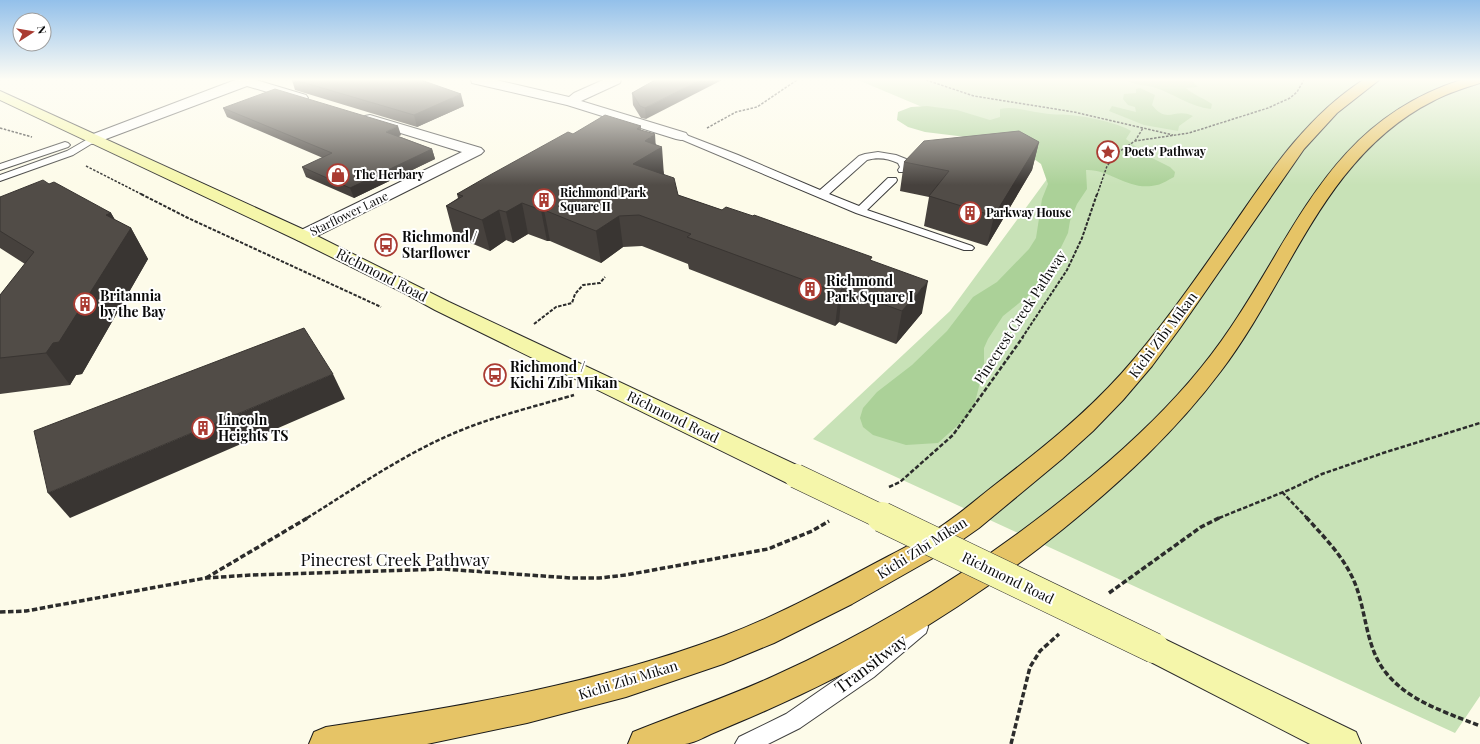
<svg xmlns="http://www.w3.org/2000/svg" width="1480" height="744" font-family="'Playfair Display',serif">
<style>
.green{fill:#c8e2b7}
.forest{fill:#abd198}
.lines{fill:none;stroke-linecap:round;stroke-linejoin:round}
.service-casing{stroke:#3d3d3d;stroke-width:2}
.minor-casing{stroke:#3d3d3d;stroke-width:2}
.secondary-casing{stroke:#2c2c2c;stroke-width:2}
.trunk-casing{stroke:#1b1b1b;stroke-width:2}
.path-far3{stroke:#2c2c2c;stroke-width:1.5;stroke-dasharray:2.5 1.5;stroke-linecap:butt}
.path-far2{stroke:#2c2c2c;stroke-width:2;stroke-dasharray:3.5 1.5;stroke-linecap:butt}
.path-far1{stroke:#2c2c2c;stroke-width:2.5;stroke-dasharray:4.5 2;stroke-linecap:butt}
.path{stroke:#2c2c2c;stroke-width:3.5;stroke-dasharray:5.5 2.5;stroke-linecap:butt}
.service{fill:#fff;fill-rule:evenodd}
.minor{fill:#fff;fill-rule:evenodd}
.secondary{fill:#f5f6aa;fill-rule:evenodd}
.trunk{fill:#e6c466;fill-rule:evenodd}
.secondary-bridge-far1-casing{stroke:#2c2c2c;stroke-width:25;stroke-linecap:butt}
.secondary-bridge-casing{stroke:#2c2c2c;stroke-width:31;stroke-linecap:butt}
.secondary-bridge-far1{stroke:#f5f6aa;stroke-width:24}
.secondary-bridge{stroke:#f5f6aa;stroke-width:30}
.wall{fill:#46413d}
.shaded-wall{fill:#393532}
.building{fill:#514c47;stroke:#393532}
.labels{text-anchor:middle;stroke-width:4;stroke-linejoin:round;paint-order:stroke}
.far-poi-label{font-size:12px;font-weight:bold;fill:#0a0a0a;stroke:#fff;text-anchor:start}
.far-street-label{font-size:12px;fill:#0a0a0a;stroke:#fff}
.poi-label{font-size:14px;font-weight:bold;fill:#0a0a0a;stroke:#fff;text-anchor:start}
.street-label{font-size:14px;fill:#0a0a0a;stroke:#fff}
.near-street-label{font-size:17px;fill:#0a0a0a;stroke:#fff}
</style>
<rect width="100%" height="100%" fill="#fdfbe9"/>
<!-- green -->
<path class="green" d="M 858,80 L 1480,80 L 1480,696 L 1455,733 L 813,439 L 950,311 L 1058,164 Z"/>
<!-- forest -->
<g class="forest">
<path d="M 1126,80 L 1191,80 L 1198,87 L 1186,88 C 1193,95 1204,98 1212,104 L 1211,109 C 1190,107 1173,93 1153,87 C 1143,85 1135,85 1126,80 Z"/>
<path d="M 1140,88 L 1155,95 L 1152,105 C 1168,125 1174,107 1193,116 L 1179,126 L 1178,131 L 1144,125 L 1109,111 L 1112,106 L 1136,112 L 1135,107 L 1128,105 L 1123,99 L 1124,94 L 1136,93 L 1136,89 Z"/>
<path d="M 927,106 L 957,110 L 990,120 L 1000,117 L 1000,109 C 1014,106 1027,111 1042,113 C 1051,115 1060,114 1069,115 C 1085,116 1119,123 1131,131 L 1126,139 L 1148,156 L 1170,167 L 1175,172 L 1174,177 C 1169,179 1163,184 1157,185 C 1129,192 1111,169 1086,170 L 1087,189 L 1077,204 L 1070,221 L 1068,233 L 1049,272 L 1033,292 L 1003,316 L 988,339 L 984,348 L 984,367 L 974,406 L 968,416 L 938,443 L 906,445 L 873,435 L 863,427 L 860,418 L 863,408 L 877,392 L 912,365 L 947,331 L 973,297 L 997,282 L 1029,249 L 1036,238 L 1042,199 L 1048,184 L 1041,164 L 1030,156 L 974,138 L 925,132 L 908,127 L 897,120 L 898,112 L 911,107 Z"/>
</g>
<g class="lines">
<!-- service casing -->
<g class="service-casing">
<g id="service">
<path d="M 681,133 L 738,155 L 820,190 L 859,156 L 865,154 L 878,152 L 896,155 L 906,159 L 910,167 L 907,172 L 899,172 L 898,170 L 900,167 L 898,163 C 887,158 878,157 867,160 L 829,194 L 859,206 L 888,178 L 896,178 L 897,180 L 896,182 L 867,210 L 972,246 L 974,248 L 972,250 L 964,250 L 856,213 L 678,138 L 676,136 L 678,134 Z"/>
<path d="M 93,136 L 96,137 L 98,139 L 96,141 L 73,155 L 0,181 L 0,175 L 67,151 Z"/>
<path d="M 65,142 L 68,143 L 70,145 L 68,147 L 0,170 L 0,164 Z"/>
<path d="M 919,619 L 926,621 L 928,627 L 926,633 L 874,677 L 800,728 L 768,744 L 735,744 L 739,737 L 786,714 L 860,663 L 912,621 Z"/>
</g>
</g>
<!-- minor casing -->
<g class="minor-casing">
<g id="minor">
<path d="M 235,80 L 256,80 L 306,95 L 308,98 L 306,101 L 301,102 L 247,86 L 98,142 L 93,144 L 88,142 L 85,139 L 88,136 Z"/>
<path d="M 471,80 L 496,80 L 569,97 L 574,93 L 603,80 L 621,80 L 620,83 L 581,101 L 686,133 L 688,136 L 686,139 L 681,140 L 676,139 L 567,105 L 472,83 Z"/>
<path d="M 370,115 L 481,148 L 484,151 L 481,154 L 309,240 L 303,241 L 297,240 L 294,236 L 297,232 L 462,152 L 365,122 L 363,119 L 365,116 Z"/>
</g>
</g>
<!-- secondary casing -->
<g class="secondary-casing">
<g id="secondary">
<path d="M 0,91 L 309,232 L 449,302 L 805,469 L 809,476 L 805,483 L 796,486 L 787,483 L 435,310 L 406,294 L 297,240 L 0,100 Z"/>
<path d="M 1154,634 L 1356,732 L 1361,744 L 1310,744 L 1143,658 L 1139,648 L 1143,638 Z"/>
</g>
</g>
<!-- trunk casing -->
<g class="trunk-casing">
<g id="trunk">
<path d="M 1363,80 L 1379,80 L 1337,113 L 1304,149 L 1180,328 L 1152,366 L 1123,400 L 1093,431 L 1062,459 L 979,528 L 949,549 L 852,604 L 774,643 L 723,664 L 626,697 L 527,723 L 427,744 L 309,744 L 314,732 L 326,727 C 460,707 596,684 724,636 C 774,617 821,592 868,567 C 892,554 917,542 940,527 C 960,514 978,498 996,484 C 1040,450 1083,416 1121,374 C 1162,328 1197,277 1232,227 C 1270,172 1306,117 1363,80 Z"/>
<path d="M 1461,80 L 1480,80 L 1480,83 C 1464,88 1448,93 1433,101 C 1324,156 1291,279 1221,371 C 1176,431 1122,481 1063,529 C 973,602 874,663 767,710 C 749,718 730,726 711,734 C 703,738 693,743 685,744 C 666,744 647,744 628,744 L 633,732 C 680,713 728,697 774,676 C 882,627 982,565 1073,491 C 1096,473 1118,454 1139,434 C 1173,402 1205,366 1231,327 C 1299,226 1333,121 1461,80 Z"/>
</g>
</g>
<!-- path-far3 -->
<g class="path-far3">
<path d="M 926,80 L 974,96 L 1074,112 L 1173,135"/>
<path d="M 0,128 L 32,137"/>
<path d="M 707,128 L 736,112 L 757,107 L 797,80"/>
<path d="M 1135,141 L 1143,128"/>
<path d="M 86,166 L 143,195"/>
<path d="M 1097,195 L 1107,166 L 1117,153 L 1135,141 L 1189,133 L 1268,108 L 1290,98 L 1297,92 L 1304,80"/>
</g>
<!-- path-far2 -->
<g class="path-far2">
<path d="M 141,194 L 188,218 L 381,307"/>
<path d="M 534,324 L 556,307 L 572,303 L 575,294 L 583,285 L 600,283 L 605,277"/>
<path d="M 1022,338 L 1067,270 L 1082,238 L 1097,194"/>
</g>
<!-- path-far1 -->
<g class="path-far1">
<path d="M 889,487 L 900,482 L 953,435 L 1023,337"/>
<path d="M 1282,492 L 1307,518"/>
<path d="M 307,518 C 354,489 401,456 452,434 C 491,417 533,407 574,395"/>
<path d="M 1219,518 L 1291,489 L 1322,474 L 1383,453 L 1480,423"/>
</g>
<!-- path -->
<g class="path">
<path d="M 1306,517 C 1325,538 1346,559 1356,586 C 1367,616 1366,649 1387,674 C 1410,702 1448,713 1480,726"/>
<path d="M 206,578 L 309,517"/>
<path d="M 1109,593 L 1201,527 L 1221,517"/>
<path d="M 0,612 L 26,611 L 206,578 L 251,575 L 443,569 L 571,578 L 599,578 L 626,575 L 768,549 L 812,531 L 829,521"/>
<path d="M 1011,744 L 1030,667 L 1040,651 L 1059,634"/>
</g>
<!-- service -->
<use href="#service" class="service"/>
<!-- minor -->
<use href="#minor" class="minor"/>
<!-- secondary -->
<use href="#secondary" class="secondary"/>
<!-- trunk -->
<use href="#trunk" class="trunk"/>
<!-- secondary-bridge-far1 casing -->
<g class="secondary-bridge-far1-casing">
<path id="secondary-bridge-far1" d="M 796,476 L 884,518"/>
</g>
<!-- secondary-bridge casing -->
<g class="secondary-bridge-casing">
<path id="secondary-bridge" d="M 882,517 L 1154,648"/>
</g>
<!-- secondary-bridge-far1 -->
<use href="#secondary-bridge-far1" class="secondary-bridge-far1"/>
<!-- secondary-bridge -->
<use href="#secondary-bridge" class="secondary-bridge"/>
</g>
<!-- wall -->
<g class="wall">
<path d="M 292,80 L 421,80 L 464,106 L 417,127 L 295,90 Z"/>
<path d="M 655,80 L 646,119 L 641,118 L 633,105 L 632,93 Z"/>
<path d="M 223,108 L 401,135 L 398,136 L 432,149 L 435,159 L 354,198 L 306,177 L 302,167 L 323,158 L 227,117 Z"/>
<path d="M 641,126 L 641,130 L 656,144 L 664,174 L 678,195 L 872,261 L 922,313 L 896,344 L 839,322 L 835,326 L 689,269 L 688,264 L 642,246 L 623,247 L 601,263 L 550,241 L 547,241 L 528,234 L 513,243 L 506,240 L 490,251 L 454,236 L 446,206 L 458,198 L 457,194 L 573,134 Z"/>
<path d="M 1039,142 L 1032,170 L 987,246 L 924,226 L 929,197 L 900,191 L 904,162 Z"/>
<path d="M 49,184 L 111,213 L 115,220 L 131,228 L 148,259 L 82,374 L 76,375 L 70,385 L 0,394 L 0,295 L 25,264 L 0,248 L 0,197 Z"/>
</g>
<!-- shaded-wall -->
<g class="shaded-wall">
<path d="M 700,80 L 722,80 L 646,119 L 645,108 Z"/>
<path d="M 461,94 L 464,106 L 417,127 L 414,115 Z"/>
<path d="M 398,126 L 401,135 L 389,141 L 386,132 Z"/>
<path d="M 655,134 L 656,150 L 662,147 L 664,176 L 633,164 L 645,141 Z"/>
<path d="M 1039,142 L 1032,170 L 987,246 L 994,216 Z"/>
<path d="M 432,149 L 435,159 L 354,198 L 350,188 Z"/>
<path d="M 522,203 L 528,234 L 513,243 L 506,212 Z"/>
<path d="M 499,210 L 506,240 L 490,251 L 482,220 Z"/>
<path d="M 541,210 L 544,210 L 550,241 L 547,241 Z"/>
<path d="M 111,213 L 125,237 L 131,228 L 148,259 L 82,374 L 76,375 L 70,385 L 46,353 L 106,215 Z"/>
<path d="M 619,216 L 623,247 L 601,263 L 596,231 Z"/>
<path d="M 928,281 L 922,313 L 896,344 L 902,311 Z"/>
<path d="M 842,289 L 839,322 L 835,326 L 839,293 Z"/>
<path d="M 333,374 L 345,399 L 70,518 L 48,493 Z"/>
</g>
<!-- building -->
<g class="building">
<path d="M 295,80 L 421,80 L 461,94 L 414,115 Z"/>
<path d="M 655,80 L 700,80 L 645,108 L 640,106 L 632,93 Z"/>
<path d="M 275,89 L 398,126 L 386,132 L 432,149 L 350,188 L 302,167 L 332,153 L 223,108 Z"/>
<path d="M 605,115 L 641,126 L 637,129 L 655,134 L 645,141 L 662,147 L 633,164 L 674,178 L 678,195 L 722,210 L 726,207 L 753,216 L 754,215 L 872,257 L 870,260 L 928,281 L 902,311 L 842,289 L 839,293 L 687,237 L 691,234 L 639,215 L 619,216 L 596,231 L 544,210 L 541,210 L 522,203 L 506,212 L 499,210 L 482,220 L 446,206 L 463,196 L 457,194 L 490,175 L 568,132 L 573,134 Z"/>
<path d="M 1019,131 L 1039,142 L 994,216 L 929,196 L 949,171 L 904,162 L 924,141 Z"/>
<path d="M 43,180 L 49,184 L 54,182 L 111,213 L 106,215 L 131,228 L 59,342 L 53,343 L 46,353 L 0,358 L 0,295 L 34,252 L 0,231 L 0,197 Z"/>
<path d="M 304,328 L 333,374 L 48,493 L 34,431 Z"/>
</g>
<!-- sky -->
<linearGradient id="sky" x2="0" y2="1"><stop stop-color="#93c0ea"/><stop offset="0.43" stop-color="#fefdf5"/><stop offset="1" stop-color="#fefdf5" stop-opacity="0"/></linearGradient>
<rect width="1480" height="185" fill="url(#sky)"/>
<!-- icons -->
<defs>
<g id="sight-ring" transform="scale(1.15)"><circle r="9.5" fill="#fff" stroke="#aa3b32" stroke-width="1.5"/><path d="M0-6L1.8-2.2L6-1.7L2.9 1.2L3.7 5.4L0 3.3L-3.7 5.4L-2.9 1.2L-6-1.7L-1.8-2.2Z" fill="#aa3b32"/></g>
<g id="shop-ring" transform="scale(1.15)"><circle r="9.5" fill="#fff" stroke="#aa3b32" stroke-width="1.5"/><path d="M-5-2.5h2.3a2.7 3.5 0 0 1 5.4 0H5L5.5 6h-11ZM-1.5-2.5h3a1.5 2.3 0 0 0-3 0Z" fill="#aa3b32"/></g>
<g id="building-ring" transform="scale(1.15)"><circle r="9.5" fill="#fff" stroke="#aa3b32" stroke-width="1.5"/><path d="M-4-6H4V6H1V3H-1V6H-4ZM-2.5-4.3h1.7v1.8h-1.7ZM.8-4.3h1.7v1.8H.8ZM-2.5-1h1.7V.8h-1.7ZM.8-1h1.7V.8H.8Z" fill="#aa3b32"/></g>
<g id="bus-ring" transform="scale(1.15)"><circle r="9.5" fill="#fff" stroke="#aa3b32" stroke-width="1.5"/><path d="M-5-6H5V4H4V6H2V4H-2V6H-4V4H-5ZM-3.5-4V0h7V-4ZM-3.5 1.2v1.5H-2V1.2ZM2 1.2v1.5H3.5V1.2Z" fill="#aa3b32"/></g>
</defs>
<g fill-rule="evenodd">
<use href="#sight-ring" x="1108" y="152"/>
<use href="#shop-ring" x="338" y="175"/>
<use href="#building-ring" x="544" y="200"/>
<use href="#building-ring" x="970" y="213"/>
<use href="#bus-ring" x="386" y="245"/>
<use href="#building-ring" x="810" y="289"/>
<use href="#building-ring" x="85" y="304"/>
<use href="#bus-ring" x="495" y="375"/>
<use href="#building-ring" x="203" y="428"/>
</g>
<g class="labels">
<!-- far-poi labels -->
<g class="far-poi-label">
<text x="1124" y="156">Poets' Pathway</text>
<text x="354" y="179">The Herbary</text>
<text x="560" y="197">Richmond Park<tspan x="560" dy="14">Square II</tspan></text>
<text x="986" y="217">Parkway House</text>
</g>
<!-- far-street labels -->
<g class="far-street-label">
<text transform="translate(349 214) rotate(-26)" y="4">Starflower Lane</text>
</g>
<!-- poi labels -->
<g class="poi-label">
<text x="402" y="242">Richmond /<tspan x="402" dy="16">Starflower</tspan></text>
<text x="826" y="286">Richmond<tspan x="826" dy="16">Park Square I</tspan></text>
<text x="100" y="301">Britannia<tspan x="100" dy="16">by the Bay</tspan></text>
<text x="510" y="372">Richmond /<tspan x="510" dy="16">Kichi Zībī Mīkan</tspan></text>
<text x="218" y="425">Lincoln<tspan x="218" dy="16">Heights TS</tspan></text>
</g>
<!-- street labels -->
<g class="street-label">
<text transform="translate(382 275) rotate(27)" y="5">Richmond Road</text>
<text transform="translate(1020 317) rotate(-57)" y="5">Pinecrest Creek Pathway</text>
<text transform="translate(1163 335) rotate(-53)" y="5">Kichi Zībī Mīkan</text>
<text transform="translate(673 417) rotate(26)" y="5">Richmond Road</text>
<text transform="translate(922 548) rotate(-32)" y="5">Kichi Zībī Mīkan</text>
<text transform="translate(1008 578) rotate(26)" y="5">Richmond Road</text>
<text transform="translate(628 680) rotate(-17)" y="5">Kichi Zībī Mīkan</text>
</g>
<!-- near-street labels -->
<g class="near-street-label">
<text x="395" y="566">Pinecrest Creek Pathway</text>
<text transform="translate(871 664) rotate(-37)" y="6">Transitway</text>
</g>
</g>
<!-- north arrow -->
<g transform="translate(32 32) rotate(78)"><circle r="19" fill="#ffffff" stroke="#9d9d9d"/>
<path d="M0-3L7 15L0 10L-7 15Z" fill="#aa3b32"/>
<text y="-6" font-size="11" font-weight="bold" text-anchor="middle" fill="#0a0a0a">N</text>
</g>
</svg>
